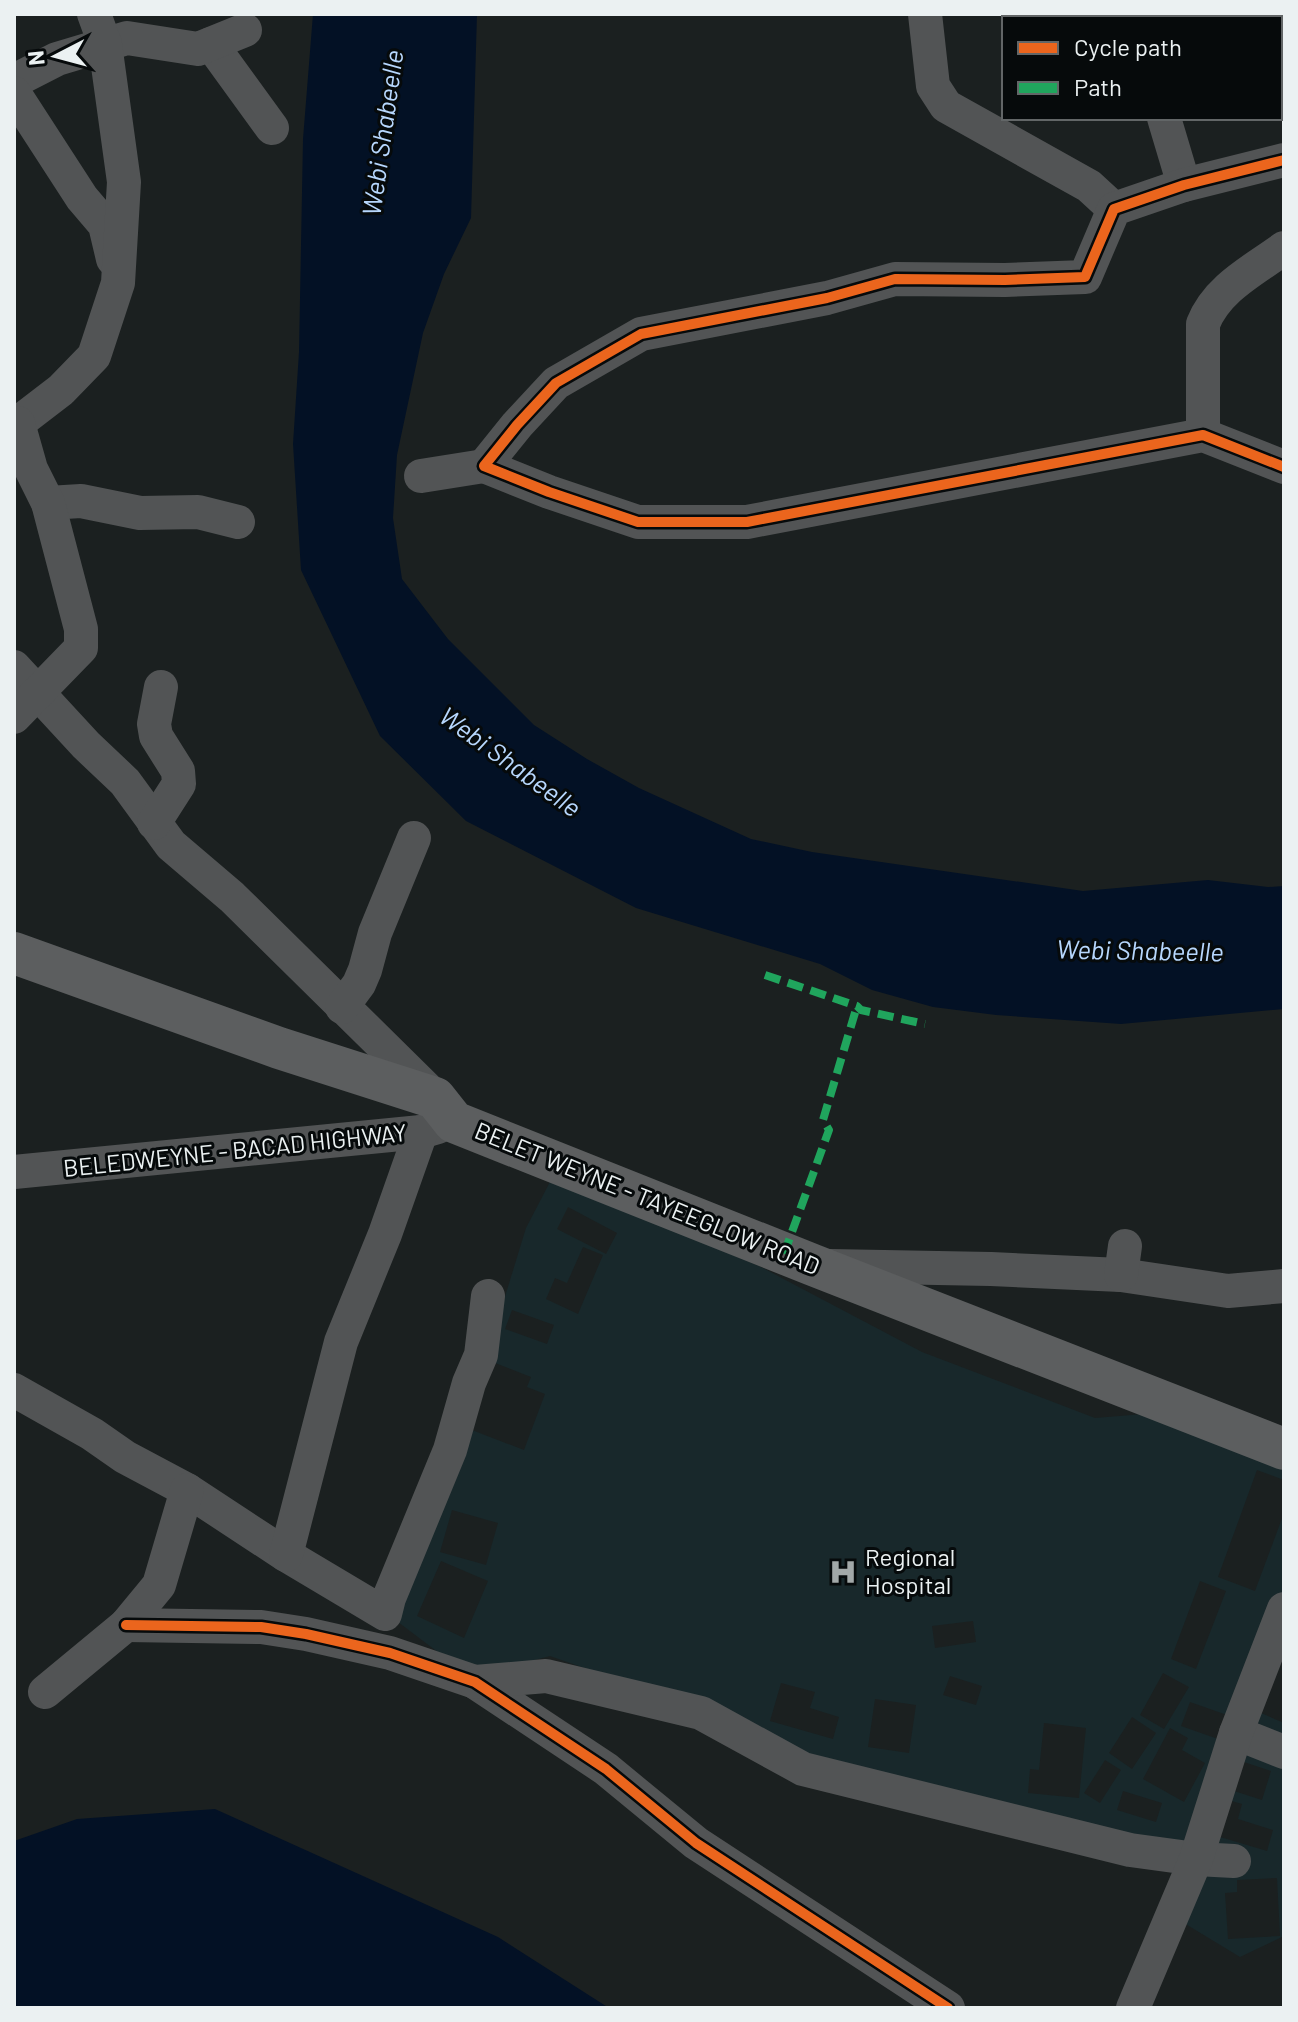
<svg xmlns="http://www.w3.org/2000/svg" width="1298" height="2022" font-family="Barlow,sans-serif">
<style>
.built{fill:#18282b;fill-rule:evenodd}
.water{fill:#031125}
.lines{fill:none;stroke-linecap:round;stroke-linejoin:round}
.minor{stroke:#525455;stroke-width:34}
.major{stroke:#5c5e5f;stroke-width:42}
.quiet{stroke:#20a55d;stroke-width:8;stroke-dasharray:16 8;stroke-linecap:butt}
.cycleway-casing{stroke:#060a0b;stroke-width:15}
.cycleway{stroke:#eb651d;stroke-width:10}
.labels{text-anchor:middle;stroke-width:6;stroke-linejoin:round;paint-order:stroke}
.street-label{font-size:24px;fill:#ebf1f2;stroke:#060a0b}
.poi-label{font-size:24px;fill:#ebf1f2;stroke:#060a0b;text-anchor:start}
.water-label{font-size:26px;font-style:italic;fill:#b7d7fd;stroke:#060a0b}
</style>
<rect width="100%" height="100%" fill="#1b2020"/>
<!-- built -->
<path class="built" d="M 551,1180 L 759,1266 L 922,1352 L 1095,1418 L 1144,1414 L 1284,1470 L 1284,1480 L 1257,1470 L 1218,1577 L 1255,1591 L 1284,1513 L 1284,1652 L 1261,1713 L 1284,1723 L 1284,1936 L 1240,1957 L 1184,1923 L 1196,1867 L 776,1753 L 619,1680 L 550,1656 L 504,1668 L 451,1662 L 390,1616 L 492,1339 L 526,1228 ZM 568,1207 L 617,1233 L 606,1254 L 557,1229 ZM 583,1247 L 603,1255 L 578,1314 L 546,1299 L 555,1278 L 567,1283 ZM 512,1310 L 554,1325 L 547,1344 L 505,1329 ZM 490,1361 L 531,1377 L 527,1387 L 545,1394 L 524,1450 L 464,1427 ZM 452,1510 L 498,1523 L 486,1565 L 440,1552 ZM 441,1561 L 488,1581 L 464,1638 L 417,1616 ZM 1200,1581 L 1226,1591 L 1196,1669 L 1171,1659 ZM 973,1621 L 976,1642 L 935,1648 L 932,1626 ZM 1163,1673 L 1189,1687 L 1164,1729 L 1140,1715 ZM 950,1676 L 982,1686 L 976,1705 L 943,1695 ZM 781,1683 L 815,1692 L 810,1708 L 839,1717 L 833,1739 L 770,1721 ZM 875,1699 L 916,1705 L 909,1753 L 868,1747 ZM 1190,1702 L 1227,1715 L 1218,1739 L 1181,1726 ZM 1132,1717 L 1156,1733 L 1132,1769 L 1109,1753 ZM 1044,1723 L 1086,1728 L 1079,1798 L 1028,1793 L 1030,1769 L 1039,1770 ZM 1170,1728 L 1188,1738 L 1182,1750 L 1205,1763 L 1184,1802 L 1143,1779 ZM 1105,1760 L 1121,1770 L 1100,1803 L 1084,1793 ZM 1244,1762 L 1271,1771 L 1262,1800 L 1234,1791 ZM 1123,1791 L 1162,1803 L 1156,1822 L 1117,1810 ZM 1221,1798 L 1242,1804 L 1238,1819 L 1273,1830 L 1267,1851 L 1210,1834 ZM 1277,1878 L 1280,1936 L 1228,1939 L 1225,1893 L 1237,1892 L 1237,1880 Z"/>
<!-- water -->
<g class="water">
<path d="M 313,14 L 477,14 L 471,218 L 444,274 L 423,333 L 397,455 L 393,518 L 402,579 L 448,639 L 534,725 L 587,759 L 639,788 L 751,839 L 812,852 L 1083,891 L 1208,880 L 1268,887 L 1284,886 L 1284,1009 L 1121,1024 L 996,1015 L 933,1007 L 872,990 L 820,964 L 636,908 L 466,821 L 380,736 L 301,570 L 293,444 L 299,352 L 303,139 Z"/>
<path d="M 215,1809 L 498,1937 L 609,2008 L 14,2008 L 14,1841 L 77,1819 Z"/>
</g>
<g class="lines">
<!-- minor -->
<g class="minor">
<path d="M 925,14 L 933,86 L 946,106 L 1089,186 L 1114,209"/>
<path d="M 1134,14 L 1135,18"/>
<path d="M 211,44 L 272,128"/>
<path d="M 14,81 L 57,59 L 127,38 L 198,49 L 245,30"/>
<path d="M 14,93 L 82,198 L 105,225 L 113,259"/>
<path d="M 1164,118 L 1184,185"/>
<path d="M 1284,160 L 1184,185 L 1114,209 L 1085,277 L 1005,280 L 895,279 L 827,298 L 641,334 L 556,383 L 517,425 L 484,466 L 549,492 L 638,522 L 747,522 L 1203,435 L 1284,467"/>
<path d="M 18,423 L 61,390 L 94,356 L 118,283 L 124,182 L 105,44 L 94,14"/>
<path d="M 1203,435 L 1203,324 C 1217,288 1254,270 1284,248"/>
<path d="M 421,476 L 484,466"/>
<path d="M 48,503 L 81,501 L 140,513 L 198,512 L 238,522"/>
<path d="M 14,667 L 86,745 L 125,782 L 171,845 L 232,897 L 435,1097"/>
<path d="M 14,717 L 81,648 L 81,629 L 48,503 L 31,469 L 18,423"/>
<path d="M 154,823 L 179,784 L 178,771 L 156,736 L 154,724 L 161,687"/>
<path d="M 342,1007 L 359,984 L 365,970 L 375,933 L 414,838"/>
<path d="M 14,1172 L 421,1132 L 438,1127"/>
<path d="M 830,1266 L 991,1269 L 1121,1275 L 1228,1291 L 1284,1286"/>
<path d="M 1121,1275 L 1125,1246"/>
<path d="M 14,1390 L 92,1434 L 125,1457 L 187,1490 L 286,1555 L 385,1614 L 389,1598 L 450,1450 L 469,1383 L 481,1355 L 488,1296"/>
<path d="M 286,1555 L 341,1342 L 385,1234 L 421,1132"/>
<path d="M 126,1625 L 261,1627 L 306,1634 L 390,1653 L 475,1682 L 606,1769 L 696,1843 L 948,2008"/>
<path d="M 475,1682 L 546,1676 L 701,1713 L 803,1769 L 1130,1850 L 1196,1859 L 1234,1861"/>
<path d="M 45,1692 L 126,1625 L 159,1585 L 187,1490"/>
<path d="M 1236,1733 L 1284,1752"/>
<path d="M 1133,2008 L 1196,1859 L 1236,1733 L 1284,1609"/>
</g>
<!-- major -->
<path class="major" d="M 14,953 L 279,1048 L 435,1098 L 454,1122 L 813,1265 L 1284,1449"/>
<!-- quiet -->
<g class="quiet">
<path d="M 765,975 L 857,1006 L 861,1010 L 925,1024"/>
<path d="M 784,1254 L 829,1130 L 823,1120 L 857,1006"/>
</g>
<!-- cycleway casing -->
<g class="cycleway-casing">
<g id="cycleway">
<path d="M 1284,160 L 1184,185 L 1114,209 L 1085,277 L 1005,280 L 895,279 L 827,298 L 641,334 L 556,383 L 517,425 L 484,466 L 549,492 L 638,522 L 747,522 L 1203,435 L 1284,467"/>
<path d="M 126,1625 L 261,1627 L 306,1634 L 390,1653 L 475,1682 L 606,1769 L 696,1843 L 948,2008"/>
</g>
</g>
<!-- cycleway -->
<use href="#cycleway" class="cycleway"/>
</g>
<!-- icons -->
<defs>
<g id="hospital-bare" transform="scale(2.16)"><path d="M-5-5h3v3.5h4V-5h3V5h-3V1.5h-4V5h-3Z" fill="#a2a8a8" stroke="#060a0b" stroke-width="2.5" paint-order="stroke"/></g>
</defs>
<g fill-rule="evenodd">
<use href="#hospital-bare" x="843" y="1572"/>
</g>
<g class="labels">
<!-- street labels -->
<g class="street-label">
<text transform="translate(235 1151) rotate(-6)" y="8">BELEDWEYNE - BACAD HIGHWAY</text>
<text transform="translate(647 1199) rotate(22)" y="8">BELET WEYNE - TAYEEGLOW ROAD</text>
</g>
<!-- poi labels -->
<g class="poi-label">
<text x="865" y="1566">Regional<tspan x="865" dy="28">Hospital</tspan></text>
</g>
<!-- water labels -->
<g class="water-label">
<text transform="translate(383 133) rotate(-82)" y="9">Webi Shabeelle</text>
<text transform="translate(510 762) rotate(36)" y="9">Webi Shabeelle</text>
<text transform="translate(1140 951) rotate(1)" y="9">Webi Shabeelle</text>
</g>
</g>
<!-- border -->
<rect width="1298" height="2022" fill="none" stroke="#ebf1f2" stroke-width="32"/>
<!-- legend -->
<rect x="1002" y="16" width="280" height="104" fill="#060a0b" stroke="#626667" stroke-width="2"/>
<rect x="1018" y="42" width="40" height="12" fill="#eb651d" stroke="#626667" stroke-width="2"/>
<text x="1074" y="56" font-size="24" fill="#ebf1f2">Cycle path</text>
<rect x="1018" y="82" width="40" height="12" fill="#20a55d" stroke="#626667" stroke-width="2"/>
<text x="1074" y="96" font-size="24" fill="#ebf1f2">Path</text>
<!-- north arrow -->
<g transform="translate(56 56) rotate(264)" stroke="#060a0b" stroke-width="6" paint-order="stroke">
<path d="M0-6L14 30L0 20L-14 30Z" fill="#ebf1f2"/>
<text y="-12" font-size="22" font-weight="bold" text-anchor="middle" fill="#ebf1f2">N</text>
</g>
</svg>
